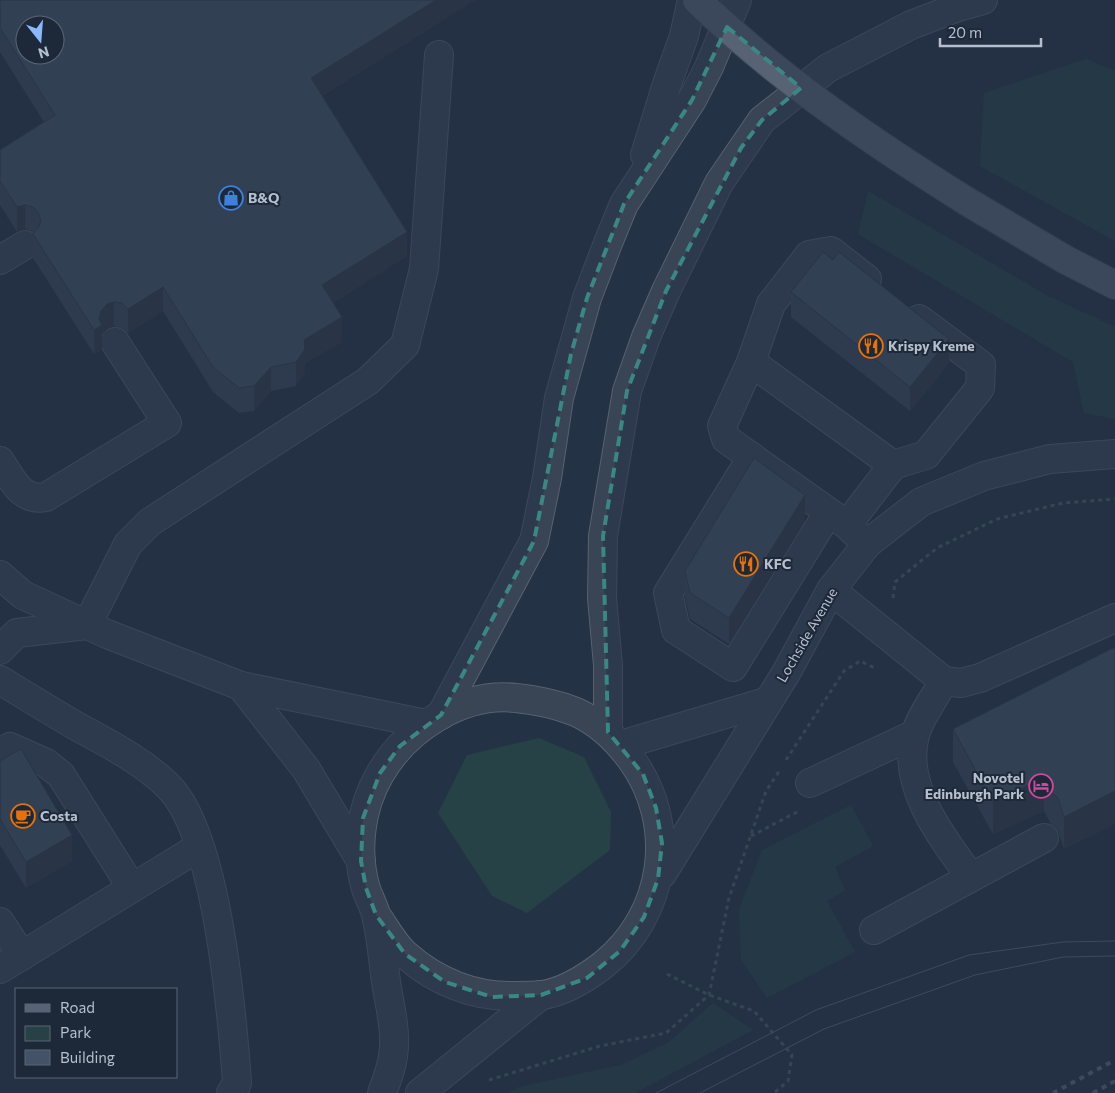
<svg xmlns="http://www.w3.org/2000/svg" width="1115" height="1093" font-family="Commissioner,sans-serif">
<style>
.green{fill:#264246}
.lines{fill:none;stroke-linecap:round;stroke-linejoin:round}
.minor-casing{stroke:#576271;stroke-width:30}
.major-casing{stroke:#424d5d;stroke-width:30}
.path{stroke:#455f62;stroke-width:3;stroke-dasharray:4 4;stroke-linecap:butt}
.minor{stroke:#394454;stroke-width:28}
.major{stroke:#576374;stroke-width:28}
.tram{stroke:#5a687b;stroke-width:1}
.rail{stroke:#5a687b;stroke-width:4;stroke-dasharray:5 5;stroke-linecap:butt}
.major-bridge-casing{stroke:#424d5d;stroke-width:30;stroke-linecap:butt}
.major-bridge{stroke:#576374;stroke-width:28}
.wall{fill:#3a4759}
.shaded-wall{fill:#2f3948}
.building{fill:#435267;stroke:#2f3948;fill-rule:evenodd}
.marked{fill:none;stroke:#398886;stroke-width:4;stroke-dasharray:10 6;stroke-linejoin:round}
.labels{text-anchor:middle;stroke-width:4;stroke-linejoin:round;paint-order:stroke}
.poi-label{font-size:14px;font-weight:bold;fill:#b6bfce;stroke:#1d2939;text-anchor:start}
.street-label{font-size:14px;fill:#b6bfce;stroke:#1d2939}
</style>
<rect width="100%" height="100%" fill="#243245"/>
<!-- green -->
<g class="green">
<path d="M 1086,59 L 1115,71 L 1115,241 L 980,166 L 984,93 Z"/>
<path d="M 868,191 L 1048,296 L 1115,327 L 1115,419 L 1084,413 L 1073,362 L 858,234 Z"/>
<path d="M 539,738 L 584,757 L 611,812 L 610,850 L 527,913 L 492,896 L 438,813 L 467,755 Z"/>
<path d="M 851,805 L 873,846 L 835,867 L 845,890 L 827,901 L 855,952 L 767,998 L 741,959 L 739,910 L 762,850 Z"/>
<path d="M 713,1003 L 753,1030 L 635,1093 L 509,1093 L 519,1087 L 621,1065 L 669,1042 Z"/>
</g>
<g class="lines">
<!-- minor casing -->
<g class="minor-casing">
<g id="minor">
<path d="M 645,155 L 667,84 L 684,36 L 692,0"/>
<path d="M 0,260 L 25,245"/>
<path d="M 751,362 L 771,304 L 809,255 L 831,251 L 867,279"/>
<path d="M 752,457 L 668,593 L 676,630 L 733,667 L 828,513"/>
<path d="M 0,461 C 12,479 21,502 46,497 L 167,423 L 115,342"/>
<path d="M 893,465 L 926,455 L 980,388 L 981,365 L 919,319"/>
<path d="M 847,525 L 893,465 L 751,362 L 722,426 L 726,439 L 847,525 L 867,544"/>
<path d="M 0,575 L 23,595 L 107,634 L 241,686 L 426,724"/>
<path d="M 831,590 L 944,681 L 961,683 L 980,678 L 1115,618"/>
<path d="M 0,650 L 17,633 L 87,625 L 128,544 L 150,522 L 368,381 L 405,345 L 424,269 L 439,55"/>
<path d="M 0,680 C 26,696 52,712 78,727 C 109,744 141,760 167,785 C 217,832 232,1013 237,1083 L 231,1093"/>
<path d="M 944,681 C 935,697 920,717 915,735 C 901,786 943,839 971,877"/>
<path d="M 241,686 L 306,769 L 361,861"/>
<path d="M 441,715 L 534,541 L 547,478 L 559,398 L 587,298 L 608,243 L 624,204 L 692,100 L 709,67 L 737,0"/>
<path d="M 608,732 L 608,665 L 602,598 L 603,536 L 627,391 L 646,337 L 666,291 L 719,183 L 762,120 L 828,68 L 911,25 L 958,7 L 983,0"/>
<path d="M 621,745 L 766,702"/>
<path d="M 0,754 L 10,747 L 46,763 L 61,775 L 132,888"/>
<path d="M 810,783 L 915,734"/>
<path d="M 662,874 L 786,673 L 831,590 L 867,544 L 921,502 L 984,476 L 1050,459 L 1115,454"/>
<path d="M 376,915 C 385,927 394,945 406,955 C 436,982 475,997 514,996 C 523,996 533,996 542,995 C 564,992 586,978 603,965 C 666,915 679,825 631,759 C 617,740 598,722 576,712 C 556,704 537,700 516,698 C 462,692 406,729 380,774 C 360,808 355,852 366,889 C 369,898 374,906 376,915 C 382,939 383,964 387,988 C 390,1006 395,1026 394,1044 C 394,1061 388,1077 382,1093"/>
<path d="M 0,922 L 22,956"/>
<path d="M 874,930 L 1044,838"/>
<path d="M 0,969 L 199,847"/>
<path d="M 420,1093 L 541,995"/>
</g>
</g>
<!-- major casing -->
<g class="major-casing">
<path id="major" d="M 968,202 L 1066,260 L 1115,285"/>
</g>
<!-- path -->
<g class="path">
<path d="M 893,598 L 895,582 L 937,548 L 997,519 L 1063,503 L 1115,499"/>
<path d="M 786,760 L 844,671 L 860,661 L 875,668"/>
<path d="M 751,836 L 799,811"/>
<path d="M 667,974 L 709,995 L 754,1011 L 792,1055 L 788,1081 L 774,1093"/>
<path d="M 489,1080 L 600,1046 L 666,1033 L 709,995 L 729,898 L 766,791 L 780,770"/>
</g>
<!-- minor -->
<use href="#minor" class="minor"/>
<!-- major -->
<use href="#major" class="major"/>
<!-- tram -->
<g class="tram">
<path d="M 656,1093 L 816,1010 L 969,955 L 1063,942 L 1115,941"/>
<path d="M 700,1093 L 824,1029 L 975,975 L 1063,957 L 1115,956"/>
</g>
<!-- rail -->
<g class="rail">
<path d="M 1053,1093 L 1115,1060"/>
<path d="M 1093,1093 L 1115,1081"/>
</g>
<!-- major-bridge casing -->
<g class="major-bridge-casing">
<path id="major-bridge" d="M 697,0 C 778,78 872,142 968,202"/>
</g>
<!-- major-bridge -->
<use href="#major-bridge" class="major-bridge"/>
</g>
<!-- wall -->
<g class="wall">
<path d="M 0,0 L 475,0 L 322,96 L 407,256 L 333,303 L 342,342 L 305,363 L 305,373 L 296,386 L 271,391 L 254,411 L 239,413 L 213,392 L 163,311 L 128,333 L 122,328 L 114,326 L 107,329 L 102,335 L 102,350 L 94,354 L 33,258 L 33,234 L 34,233 L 33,232 L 25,229 L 17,232 L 0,205 L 0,150 L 44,122 L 0,52 Z"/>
<path d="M 791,292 L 949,363 L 910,411 L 791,317 Z"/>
<path d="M 805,521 L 729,644 L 690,619 L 685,597 L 685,571 Z"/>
<path d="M 1115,647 L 1115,824 L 1064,849 L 1058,831 L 1051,824 L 1044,811 L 993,834 L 953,762 L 953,729 Z"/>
<path d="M 0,761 L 72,861 L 26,888 L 0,845 Z"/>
</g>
<!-- shaded-wall -->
<g class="shaded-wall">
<path d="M 436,0 L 475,0 L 311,103 L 311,78 Z"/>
<path d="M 25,205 L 25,229 L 17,232 L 17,207 Z"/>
<path d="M 407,232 L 407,256 L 322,310 L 322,285 Z"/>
<path d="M 163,287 L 163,311 L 128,333 L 128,309 Z"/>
<path d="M 114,302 L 114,326 L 107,329 L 102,335 L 102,350 L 94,354 L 94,330 L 99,319 L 101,311 L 107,304 Z"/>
<path d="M 342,317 L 342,342 L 305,363 L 305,373 L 296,386 L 296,362 L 304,340 Z"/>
<path d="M 949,339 L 949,363 L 910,411 L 910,387 Z"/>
<path d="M 271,367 L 271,391 L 254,411 L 254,386 Z"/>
<path d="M 805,495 L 805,521 L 729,644 L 729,618 Z"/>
<path d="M 1044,778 L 1044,811 L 993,834 L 993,802 Z"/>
<path d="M 1115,791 L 1115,824 L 1064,849 L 1064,817 Z"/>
<path d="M 72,835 L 72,861 L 26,888 L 26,862 Z"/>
</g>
<!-- building -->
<g class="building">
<path d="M 0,0 L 436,0 L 311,78 L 407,232 L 322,285 L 342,317 L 304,340 L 305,349 L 296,362 L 271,367 L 254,386 L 239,388 L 213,367 L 163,287 L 128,309 L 122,303 L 114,302 L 107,304 L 101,311 L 99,319 L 102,325 L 94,330 L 33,234 L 38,228 L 41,221 L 38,212 L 33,207 L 25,205 L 17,207 L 0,181 L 0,150 L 55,115 L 0,28 ZM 25,25 L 55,25 L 55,55 L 25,55 Z"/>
<path d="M 823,252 L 833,260 L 839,252 L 949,339 L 910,387 L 791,292 Z"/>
<path d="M 754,458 L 805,495 L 729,618 L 690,593 L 685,571 Z"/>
<path d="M 1115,647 L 1115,791 L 1064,817 L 1058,798 L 1051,792 L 1044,778 L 993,802 L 953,729 Z"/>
<path d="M 21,749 L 72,835 L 26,862 L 0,819 L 0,761 Z"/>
</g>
<!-- marked area -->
<path d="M0 0H1115V1093H0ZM 727,27 L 801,88 L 762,120 L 741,148 L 666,291 L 627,391 L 603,536 L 608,732 L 643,774 L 656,808 L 662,843 L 658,879 L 644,917 L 620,951 L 587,978 L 541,995 L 492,997 L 445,982 L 405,954 L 376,915 L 366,888 L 361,861 L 363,818 L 380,773 L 400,746 L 441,715 L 534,541 L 571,354 L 587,298 L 624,204 L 692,100 Z" fill="#243245" fill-opacity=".55" fill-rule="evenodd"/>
<path class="marked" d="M 727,27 L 801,88 L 762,120 L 741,148 L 666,291 L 627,391 L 603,536 L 608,732 L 643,774 L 656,808 L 662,843 L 658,879 L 644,917 L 620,951 L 587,978 L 541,995 L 492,997 L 445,982 L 405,954 L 376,915 L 366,888 L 361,861 L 363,818 L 380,773 L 400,746 L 441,715 L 534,541 L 571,354 L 587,298 L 624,204 L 692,100 Z"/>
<!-- icons -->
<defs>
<g id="shop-ring" transform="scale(1.25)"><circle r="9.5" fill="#1d2939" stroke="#3f7fe0" stroke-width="1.5"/><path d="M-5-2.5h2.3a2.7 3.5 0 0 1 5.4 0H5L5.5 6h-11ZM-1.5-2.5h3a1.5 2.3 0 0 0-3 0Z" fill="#3f7fe0"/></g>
<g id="restaurant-ring" transform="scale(1.25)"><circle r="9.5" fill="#1d2939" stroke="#e8710a" stroke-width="1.5"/><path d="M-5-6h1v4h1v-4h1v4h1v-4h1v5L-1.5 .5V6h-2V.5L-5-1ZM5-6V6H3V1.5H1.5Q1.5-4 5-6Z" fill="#e8710a"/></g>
<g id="hotel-ring" transform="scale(1.25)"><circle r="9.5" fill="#1d2939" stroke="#d1479c" stroke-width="1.5"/><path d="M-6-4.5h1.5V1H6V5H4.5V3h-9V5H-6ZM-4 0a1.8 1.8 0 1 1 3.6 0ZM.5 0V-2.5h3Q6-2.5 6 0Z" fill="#d1479c"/></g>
<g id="cafe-ring" transform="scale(1.25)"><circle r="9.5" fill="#1d2939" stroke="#e8710a" stroke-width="1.5"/><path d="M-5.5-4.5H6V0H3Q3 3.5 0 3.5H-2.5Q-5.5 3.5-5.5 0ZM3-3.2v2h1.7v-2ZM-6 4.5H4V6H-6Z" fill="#e8710a"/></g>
</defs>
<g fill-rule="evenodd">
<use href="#shop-ring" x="231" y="198"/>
<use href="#restaurant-ring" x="871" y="346"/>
<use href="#restaurant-ring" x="746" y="564"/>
<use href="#hotel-ring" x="1041" y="786"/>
<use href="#cafe-ring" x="23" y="816"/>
</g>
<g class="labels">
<!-- poi labels -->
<g class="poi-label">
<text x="248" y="203">B&amp;Q</text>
<text x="888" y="351">Krispy Kreme</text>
<text x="764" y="569">KFC</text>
<text x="1024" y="783" text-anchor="end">Novotel<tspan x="1024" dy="16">Edinburgh Park</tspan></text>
<text x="40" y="821">Costa</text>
</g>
<!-- street labels -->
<g class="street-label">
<text transform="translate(807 635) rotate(-60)" y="5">Lochside Avenue</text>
</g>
</g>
<!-- legend -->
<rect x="15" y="988" width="162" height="90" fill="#1d2939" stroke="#5a6575"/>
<rect x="25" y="1004" width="25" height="8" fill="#576374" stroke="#5a6575"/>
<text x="60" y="1013" font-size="15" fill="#b6bfce">Road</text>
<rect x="25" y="1026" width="25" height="15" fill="#264246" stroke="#5a6575"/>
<text x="60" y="1038" font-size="15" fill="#b6bfce">Park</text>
<rect x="25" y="1050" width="25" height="15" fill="#435267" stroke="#5a6575"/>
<text x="60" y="1063" font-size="15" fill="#b6bfce">Building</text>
<!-- north arrow -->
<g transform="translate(40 40) rotate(163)"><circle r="24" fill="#1d2939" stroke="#5a6575"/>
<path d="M0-4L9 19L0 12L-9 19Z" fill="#8ab7ff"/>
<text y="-8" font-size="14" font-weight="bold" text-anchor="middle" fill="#b6bfce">N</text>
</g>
<!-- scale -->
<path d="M940 38v8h101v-8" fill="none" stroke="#b6bfce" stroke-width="2.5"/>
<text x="948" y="38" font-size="15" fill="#b6bfce" stroke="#1d2939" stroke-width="4" paint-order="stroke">20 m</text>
</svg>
